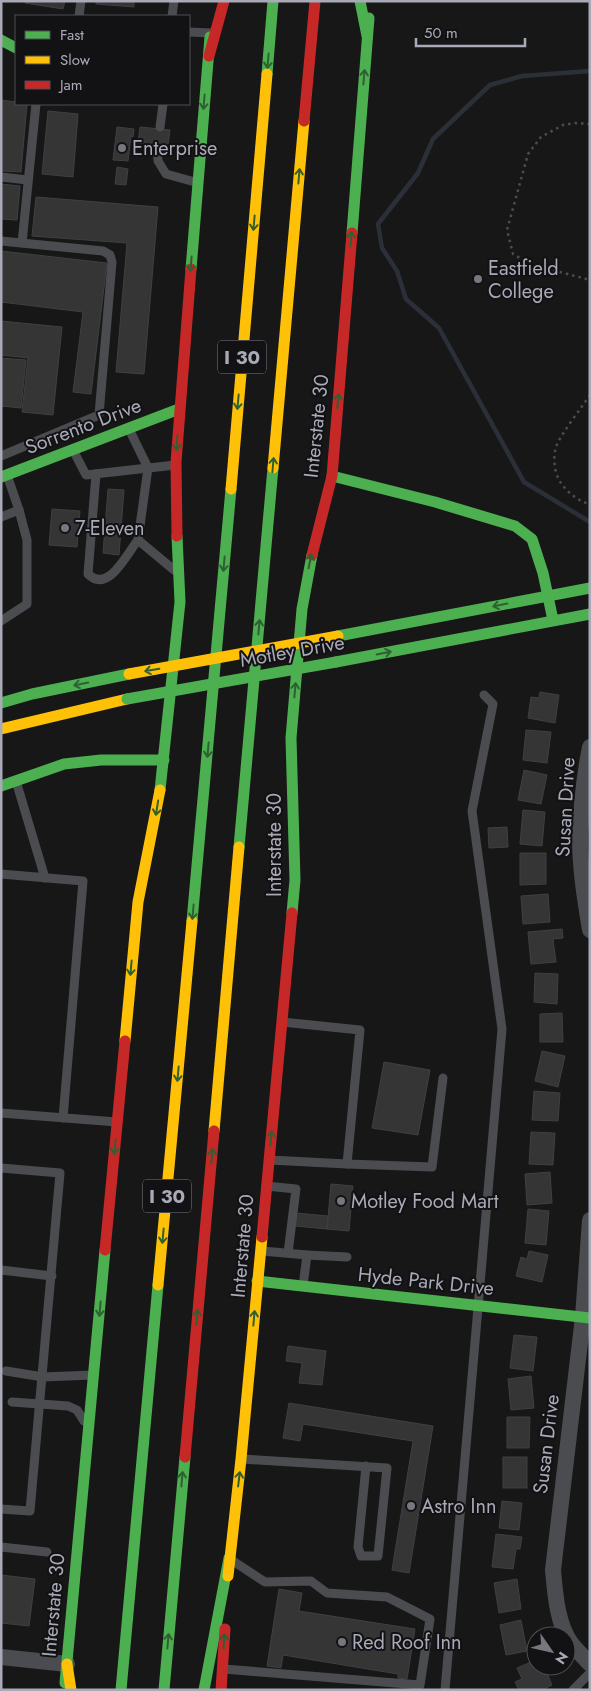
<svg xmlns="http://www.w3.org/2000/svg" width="591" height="1691" font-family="Jost,sans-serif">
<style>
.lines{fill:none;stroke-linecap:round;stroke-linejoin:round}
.stream{stroke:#2b3038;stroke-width:4.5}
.building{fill:#353536;stroke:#404043}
.path{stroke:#4d4d51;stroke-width:2.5;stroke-dasharray:2.5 4;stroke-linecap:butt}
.lane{stroke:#4b4c50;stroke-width:9}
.street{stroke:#4b4c50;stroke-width:16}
.fast{stroke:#4caf50;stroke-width:11}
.slow{stroke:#ffc107;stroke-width:11}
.jam{stroke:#c62828;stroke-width:11}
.fast-bridge{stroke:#4caf50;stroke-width:11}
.slow-bridge{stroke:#ffc107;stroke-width:11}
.oneway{stroke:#2f6032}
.poi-dot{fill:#76777f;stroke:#121113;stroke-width:2}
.labels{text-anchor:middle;stroke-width:4;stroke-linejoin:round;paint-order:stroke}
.shield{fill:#121113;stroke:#7c7c86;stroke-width:1}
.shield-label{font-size:19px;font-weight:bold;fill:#a9aab7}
.poi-label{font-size:20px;fill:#a9aab7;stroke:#121113;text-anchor:start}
.street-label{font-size:20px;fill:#a9aab7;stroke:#121113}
</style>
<rect width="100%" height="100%" fill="#171717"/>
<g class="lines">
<!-- stream -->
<path class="stream" d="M 590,71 L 522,76 L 490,85 L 433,139 L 418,173 L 378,224 L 382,248 L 397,271 L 406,299 L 439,328 L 524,482 L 590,522"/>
</g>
<!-- building -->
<g class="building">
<path d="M 25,1 L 65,1 L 63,9 L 25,3 Z"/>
<path d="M 96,1 L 134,1 L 134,7 L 96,4 Z"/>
<path d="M 1,100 L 16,102 L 16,104 L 27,104 L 21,172 L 1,171 Z"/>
<path d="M 48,111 L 78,114 L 73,177 L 42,174 Z"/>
<path d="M 117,127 L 134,129 L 133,137 L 131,136 L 128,161 L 113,160 Z"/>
<path d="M 140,127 L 170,130 L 168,146 L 138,143 Z"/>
<path d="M 117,167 L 128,169 L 126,185 L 115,184 Z"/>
<path d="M 1,184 L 20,186 L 17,220 L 1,219 Z"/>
<path d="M 36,197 L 158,207 L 144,374 L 116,372 L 127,243 L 32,236 Z"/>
<path d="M 1,251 L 107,263 L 91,394 L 73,392 L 83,312 L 1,302 Z"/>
<path d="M 1,321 L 62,327 L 53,415 L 22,412 L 28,358 L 1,355 Z"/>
<path d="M 1,358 L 26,360 L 21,408 L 1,406 Z"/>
<path d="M 108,489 L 124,490 L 119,555 L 103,553 Z"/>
<path d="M 52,509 L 80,511 L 77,547 L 49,545 Z"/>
<path d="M 540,692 L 559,695 L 555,723 L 528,718 L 531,697 L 539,698 Z"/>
<path d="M 526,730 L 551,732 L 547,763 L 523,760 Z"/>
<path d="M 524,770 L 547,775 L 541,804 L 518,800 Z"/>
<path d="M 523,810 L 545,812 L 542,846 L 520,844 Z"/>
<path d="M 507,827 L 508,847 L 489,848 L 488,828 Z"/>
<path d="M 520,853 L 546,853 L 546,884 L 520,885 Z"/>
<path d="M 548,894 L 550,922 L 523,924 L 521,896 Z"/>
<path d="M 562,929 L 563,938 L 553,939 L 556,962 L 531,964 L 528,932 Z"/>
<path d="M 535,973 L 558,974 L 557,1004 L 534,1002 Z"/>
<path d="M 562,1013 L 563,1042 L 540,1042 L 540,1014 Z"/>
<path d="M 542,1051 L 565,1056 L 558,1087 L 535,1081 Z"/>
<path d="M 384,1062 L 430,1070 L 418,1135 L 372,1128 Z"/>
<path d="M 534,1091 L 560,1093 L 558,1121 L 532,1120 Z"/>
<path d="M 531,1132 L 555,1133 L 553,1165 L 529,1164 Z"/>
<path d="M 550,1172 L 552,1203 L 527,1205 L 525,1174 Z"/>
<path d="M 331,1184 L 353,1186 L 349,1231 L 327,1229 Z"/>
<path d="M 528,1209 L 549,1211 L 546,1245 L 525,1243 Z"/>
<path d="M 296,1213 L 328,1216 L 327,1229 L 295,1226 Z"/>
<path d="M 529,1251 L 548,1255 L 542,1282 L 516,1276 L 521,1257 L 527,1259 Z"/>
<path d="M 514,1335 L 537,1337 L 533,1371 L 510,1368 Z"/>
<path d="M 288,1346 L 326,1351 L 322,1385 L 299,1383 L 302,1363 L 286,1361 Z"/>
<path d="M 531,1376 L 534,1408 L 511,1410 L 508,1379 Z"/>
<path d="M 289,1403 L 433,1426 L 409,1573 L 392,1570 L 413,1441 L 303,1424 L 300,1441 L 283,1438 Z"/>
<path d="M 507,1417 L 530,1417 L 529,1448 L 507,1448 Z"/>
<rect x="503" y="1457" width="24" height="31"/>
<path d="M 502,1501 L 522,1503 L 519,1530 L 499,1528 Z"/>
<path d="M 496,1534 L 522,1537 L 520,1549 L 516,1549 L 513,1569 L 492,1567 Z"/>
<path d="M 1,1575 L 35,1579 L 29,1626 L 1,1623 Z"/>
<path d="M 517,1579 L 521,1609 L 499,1613 L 494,1583 Z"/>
<path d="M 279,1589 L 302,1593 L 299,1611 L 415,1629 L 407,1679 L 398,1678 L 398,1674 L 283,1655 L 281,1668 L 267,1666 Z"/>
<path d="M 521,1620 L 527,1651 L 506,1655 L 500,1625 Z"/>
<path d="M 536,1660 L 536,1666 L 544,1666 L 552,1685 L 542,1690 L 519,1690 L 515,1682 L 522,1679 L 517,1668 Z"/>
</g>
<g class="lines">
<!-- path -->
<g class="path">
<path d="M 590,124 L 575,123 L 563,125 L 541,137 L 528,154 L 507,230 L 513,254 L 530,264 L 590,280"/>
<path d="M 590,395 C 582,407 560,435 556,447 C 552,461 555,477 564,487 C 571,495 580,502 590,504"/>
</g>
<!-- lane -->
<g class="lane">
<path d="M 79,16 L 81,1"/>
<path d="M 172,16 L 174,1"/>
<path d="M 189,32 L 211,33"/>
<path d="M 160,127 L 163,104"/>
<path d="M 157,147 L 158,161 L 166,174 L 195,182"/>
<path d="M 1,177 L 28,180"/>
<path d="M 1,241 L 103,251 L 110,255 L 112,262 L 99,415 L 1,456"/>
<path d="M 22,243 L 36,104"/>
<path d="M 73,450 L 86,475 L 148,468 L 129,429"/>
<path d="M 96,474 L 88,574 C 108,594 126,555 138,540"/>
<path d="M 1,517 L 19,510"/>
<path d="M 174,570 L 138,540 L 148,468 L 176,465"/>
<path d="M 1,621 L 27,604 L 27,540 L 19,510 L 7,475"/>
<path d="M 16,781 L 45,878"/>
<path d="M 1,874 L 83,881 L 63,1118"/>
<path d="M 1,1113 L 117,1122"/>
<path d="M 270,1160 L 347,1164 L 360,1030 L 282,1022"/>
<path d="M 347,1164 L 432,1167 L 443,1078"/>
<path d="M 1,1168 L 60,1173 L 30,1511 L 1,1509"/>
<path d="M 266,1186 L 296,1189 L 288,1253"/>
<path d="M 262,1251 L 307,1255"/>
<path d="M 1,1270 L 52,1276"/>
<path d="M 303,1286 L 307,1255 L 347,1257"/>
<path d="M 6,1371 L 43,1377 L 93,1375"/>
<path d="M 12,1402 L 68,1406 L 77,1410 L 84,1421"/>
<path d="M 242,1459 L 387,1468 L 378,1556 L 361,1556 L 358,1547 L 366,1466"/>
<path d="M 1,1547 L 47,1552"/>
<path d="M 224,1669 L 420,1685 L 430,1619 L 387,1597 L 327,1593 L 311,1581 L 265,1582 L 233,1561"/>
<path d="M 445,1690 L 502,1029 L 472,811 L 493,704 L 484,695"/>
<path d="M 573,1690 L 590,1673"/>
</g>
<!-- street -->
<g class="street">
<path d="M 590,747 C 584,777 581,808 580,838 C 580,869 585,900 590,930"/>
<path d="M 590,1220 L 583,1317 L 553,1570 C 555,1592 557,1624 571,1643 C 576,1650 584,1657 590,1664"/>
<path d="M 1,1657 L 67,1664"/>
</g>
<!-- fast -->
<g class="fast">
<path d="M 360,1 L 367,36"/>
<path d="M 1,40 L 16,48"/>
<path d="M 267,74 L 273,1"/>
<path d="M 352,233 L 369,18"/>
<path d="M 191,269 L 210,37"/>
<path d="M 332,476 L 435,502 L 515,526 L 532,539 L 543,573 L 553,620"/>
<path d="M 1,477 L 179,409"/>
<path d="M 338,636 L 590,588"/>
<path d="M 336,662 L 590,614"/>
<path d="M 1,703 L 32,694 L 129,674"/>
<path d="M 1,786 L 64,764 L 101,760 L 164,760"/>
<path d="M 160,790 L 180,602 L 177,536"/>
<path d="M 239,847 L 273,468"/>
<path d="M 292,913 L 295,880 L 291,738 L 302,609 L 312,555"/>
<path d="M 192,921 L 231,489"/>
<path d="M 257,1281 L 590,1318"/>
<path d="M 65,1683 L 105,1250"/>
<path d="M 121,1690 L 158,1285"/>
<path d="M 164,1690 L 185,1457"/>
<path d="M 204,1690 L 229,1558"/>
</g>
<!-- slow -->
<g class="slow">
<path d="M 273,468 L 304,121"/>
<path d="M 231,489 L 267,74"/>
<path d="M 1,729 L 127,699"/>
<path d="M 125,1041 L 138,902 L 160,790"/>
<path d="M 214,1131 L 239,847"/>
<path d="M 158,1285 L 192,921"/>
<path d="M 228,1576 L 241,1459 L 262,1237"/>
<path d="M 67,1664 L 71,1690"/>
</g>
<!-- jam -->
<g class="jam">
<path d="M 209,56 L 224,1"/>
<path d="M 304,121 L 315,1"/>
<path d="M 177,536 L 176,462 L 191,269"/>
<path d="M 312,555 L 332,476 L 352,233"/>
<path d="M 262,1237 L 292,913"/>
<path d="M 105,1250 L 125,1041"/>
<path d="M 185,1457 L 214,1131"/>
<path d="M 221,1690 L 225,1629"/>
</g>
<!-- fast-bridge -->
<path class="fast-bridge" d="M 127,699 L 336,662"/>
<!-- slow-bridge -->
<path class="slow-bridge" d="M 129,674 L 338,636"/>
</g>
<!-- one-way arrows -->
<defs><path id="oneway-shaft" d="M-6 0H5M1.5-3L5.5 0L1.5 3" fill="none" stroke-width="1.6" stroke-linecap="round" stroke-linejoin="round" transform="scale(1.25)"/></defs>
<g class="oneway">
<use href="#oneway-shaft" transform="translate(268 61) rotate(95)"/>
<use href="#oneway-shaft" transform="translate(364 77) rotate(-85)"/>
<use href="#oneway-shaft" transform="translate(204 102) rotate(95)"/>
<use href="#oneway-shaft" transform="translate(299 176) rotate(-85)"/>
<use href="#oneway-shaft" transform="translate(254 223) rotate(95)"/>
<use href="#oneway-shaft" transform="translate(351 239) rotate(-85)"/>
<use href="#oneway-shaft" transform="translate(191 264) rotate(95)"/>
<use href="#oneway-shaft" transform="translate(338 401) rotate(-85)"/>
<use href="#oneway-shaft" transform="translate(238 402) rotate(95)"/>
<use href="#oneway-shaft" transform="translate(177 443) rotate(93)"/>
<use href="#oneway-shaft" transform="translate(273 465) rotate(-85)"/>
<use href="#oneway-shaft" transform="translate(310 561) rotate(-79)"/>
<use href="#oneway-shaft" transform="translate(224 564) rotate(95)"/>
<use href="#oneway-shaft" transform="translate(500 605) rotate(169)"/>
<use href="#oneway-shaft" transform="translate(259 627) rotate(-85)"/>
<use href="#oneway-shaft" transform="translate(384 653) rotate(-11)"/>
<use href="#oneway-shaft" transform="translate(152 670) rotate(170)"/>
<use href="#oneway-shaft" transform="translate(81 684) rotate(169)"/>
<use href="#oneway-shaft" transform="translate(295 690) rotate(-85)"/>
<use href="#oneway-shaft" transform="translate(208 750) rotate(95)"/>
<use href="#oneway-shaft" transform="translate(157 808) rotate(99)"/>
<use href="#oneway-shaft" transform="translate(193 912) rotate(95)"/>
<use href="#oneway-shaft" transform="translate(131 968) rotate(95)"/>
<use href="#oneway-shaft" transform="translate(178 1074) rotate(95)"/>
<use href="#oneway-shaft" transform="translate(271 1138) rotate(-85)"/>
<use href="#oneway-shaft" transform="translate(115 1147) rotate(95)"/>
<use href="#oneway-shaft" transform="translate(212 1156) rotate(-85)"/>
<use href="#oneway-shaft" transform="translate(163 1236) rotate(95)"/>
<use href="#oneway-shaft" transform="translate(100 1309) rotate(95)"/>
<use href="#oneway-shaft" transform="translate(197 1317) rotate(-85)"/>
<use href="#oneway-shaft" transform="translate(254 1318) rotate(-85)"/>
<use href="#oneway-shaft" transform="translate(182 1479) rotate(-85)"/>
<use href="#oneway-shaft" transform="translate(239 1479) rotate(-83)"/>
<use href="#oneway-shaft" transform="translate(168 1641) rotate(-85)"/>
<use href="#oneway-shaft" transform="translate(224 1641) rotate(-87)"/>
</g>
<!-- markers -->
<g class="poi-dot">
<circle cx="122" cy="148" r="5"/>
<circle cx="478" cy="279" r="5"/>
<circle cx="65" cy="528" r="5"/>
<circle cx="341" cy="1201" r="5"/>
<circle cx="411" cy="1506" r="5"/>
<circle cx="342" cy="1642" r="5"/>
</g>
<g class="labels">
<!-- shield labels -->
<g class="shield">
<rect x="218" y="340.5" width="48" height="33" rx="4"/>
<rect x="143" y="1179.5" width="48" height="33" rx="4"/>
</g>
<g class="shield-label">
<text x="242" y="364">I 30</text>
<text x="167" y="1203">I 30</text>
</g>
<!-- poi labels -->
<g class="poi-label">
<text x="132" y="155">Enterprise</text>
<text x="488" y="275">Eastfield<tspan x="488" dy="23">College</tspan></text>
<text x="75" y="535">7-Eleven</text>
<text x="351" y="1208">Motley Food Mart</text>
<text x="421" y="1513">Astro Inn</text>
<text x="352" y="1649">Red Roof Inn</text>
</g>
<!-- street labels -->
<g class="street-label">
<text transform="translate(83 426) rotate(-21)" y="7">Sorrento Drive</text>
<text transform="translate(316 426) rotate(-84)" y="7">Interstate 30</text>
<text transform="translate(292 651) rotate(-10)" y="7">Motley Drive</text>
<text transform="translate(565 807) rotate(-87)" y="7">Susan Drive</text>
<text transform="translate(274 845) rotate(-90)" y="7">Interstate 30</text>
<text transform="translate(242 1246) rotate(-85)" y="7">Interstate 30</text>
<text transform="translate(426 1281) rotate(6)" y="7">Hyde Park Drive</text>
<text transform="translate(546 1444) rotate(-83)" y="7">Susan Drive</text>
<text transform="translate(53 1605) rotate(-85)" y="7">Interstate 30</text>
</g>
</g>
<!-- border -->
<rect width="591" height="1691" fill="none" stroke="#a9aab7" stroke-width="5"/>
<!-- legend -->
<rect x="15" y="15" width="175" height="90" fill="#121113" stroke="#4e4e55"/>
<rect x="25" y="31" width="25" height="8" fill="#4caf50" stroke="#4e4e55"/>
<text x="60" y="40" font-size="15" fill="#a9aab7">Fast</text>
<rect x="25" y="56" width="25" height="8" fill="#ffc107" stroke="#4e4e55"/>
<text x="60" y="65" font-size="15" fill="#a9aab7">Slow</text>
<rect x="25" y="81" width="25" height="8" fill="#c62828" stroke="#4e4e55"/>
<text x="60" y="90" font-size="15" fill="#a9aab7">Jam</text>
<!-- north arrow -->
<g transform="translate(551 1651) rotate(124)"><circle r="24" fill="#121113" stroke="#4e4e55"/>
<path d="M0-4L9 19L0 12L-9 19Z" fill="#76777f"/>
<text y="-8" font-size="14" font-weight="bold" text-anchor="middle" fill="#a9aab7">N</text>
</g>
<!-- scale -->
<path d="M416 38v8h109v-8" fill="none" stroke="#a9aab7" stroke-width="2.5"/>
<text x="424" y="38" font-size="15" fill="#a9aab7" stroke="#121113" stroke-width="4" paint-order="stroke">50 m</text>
</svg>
